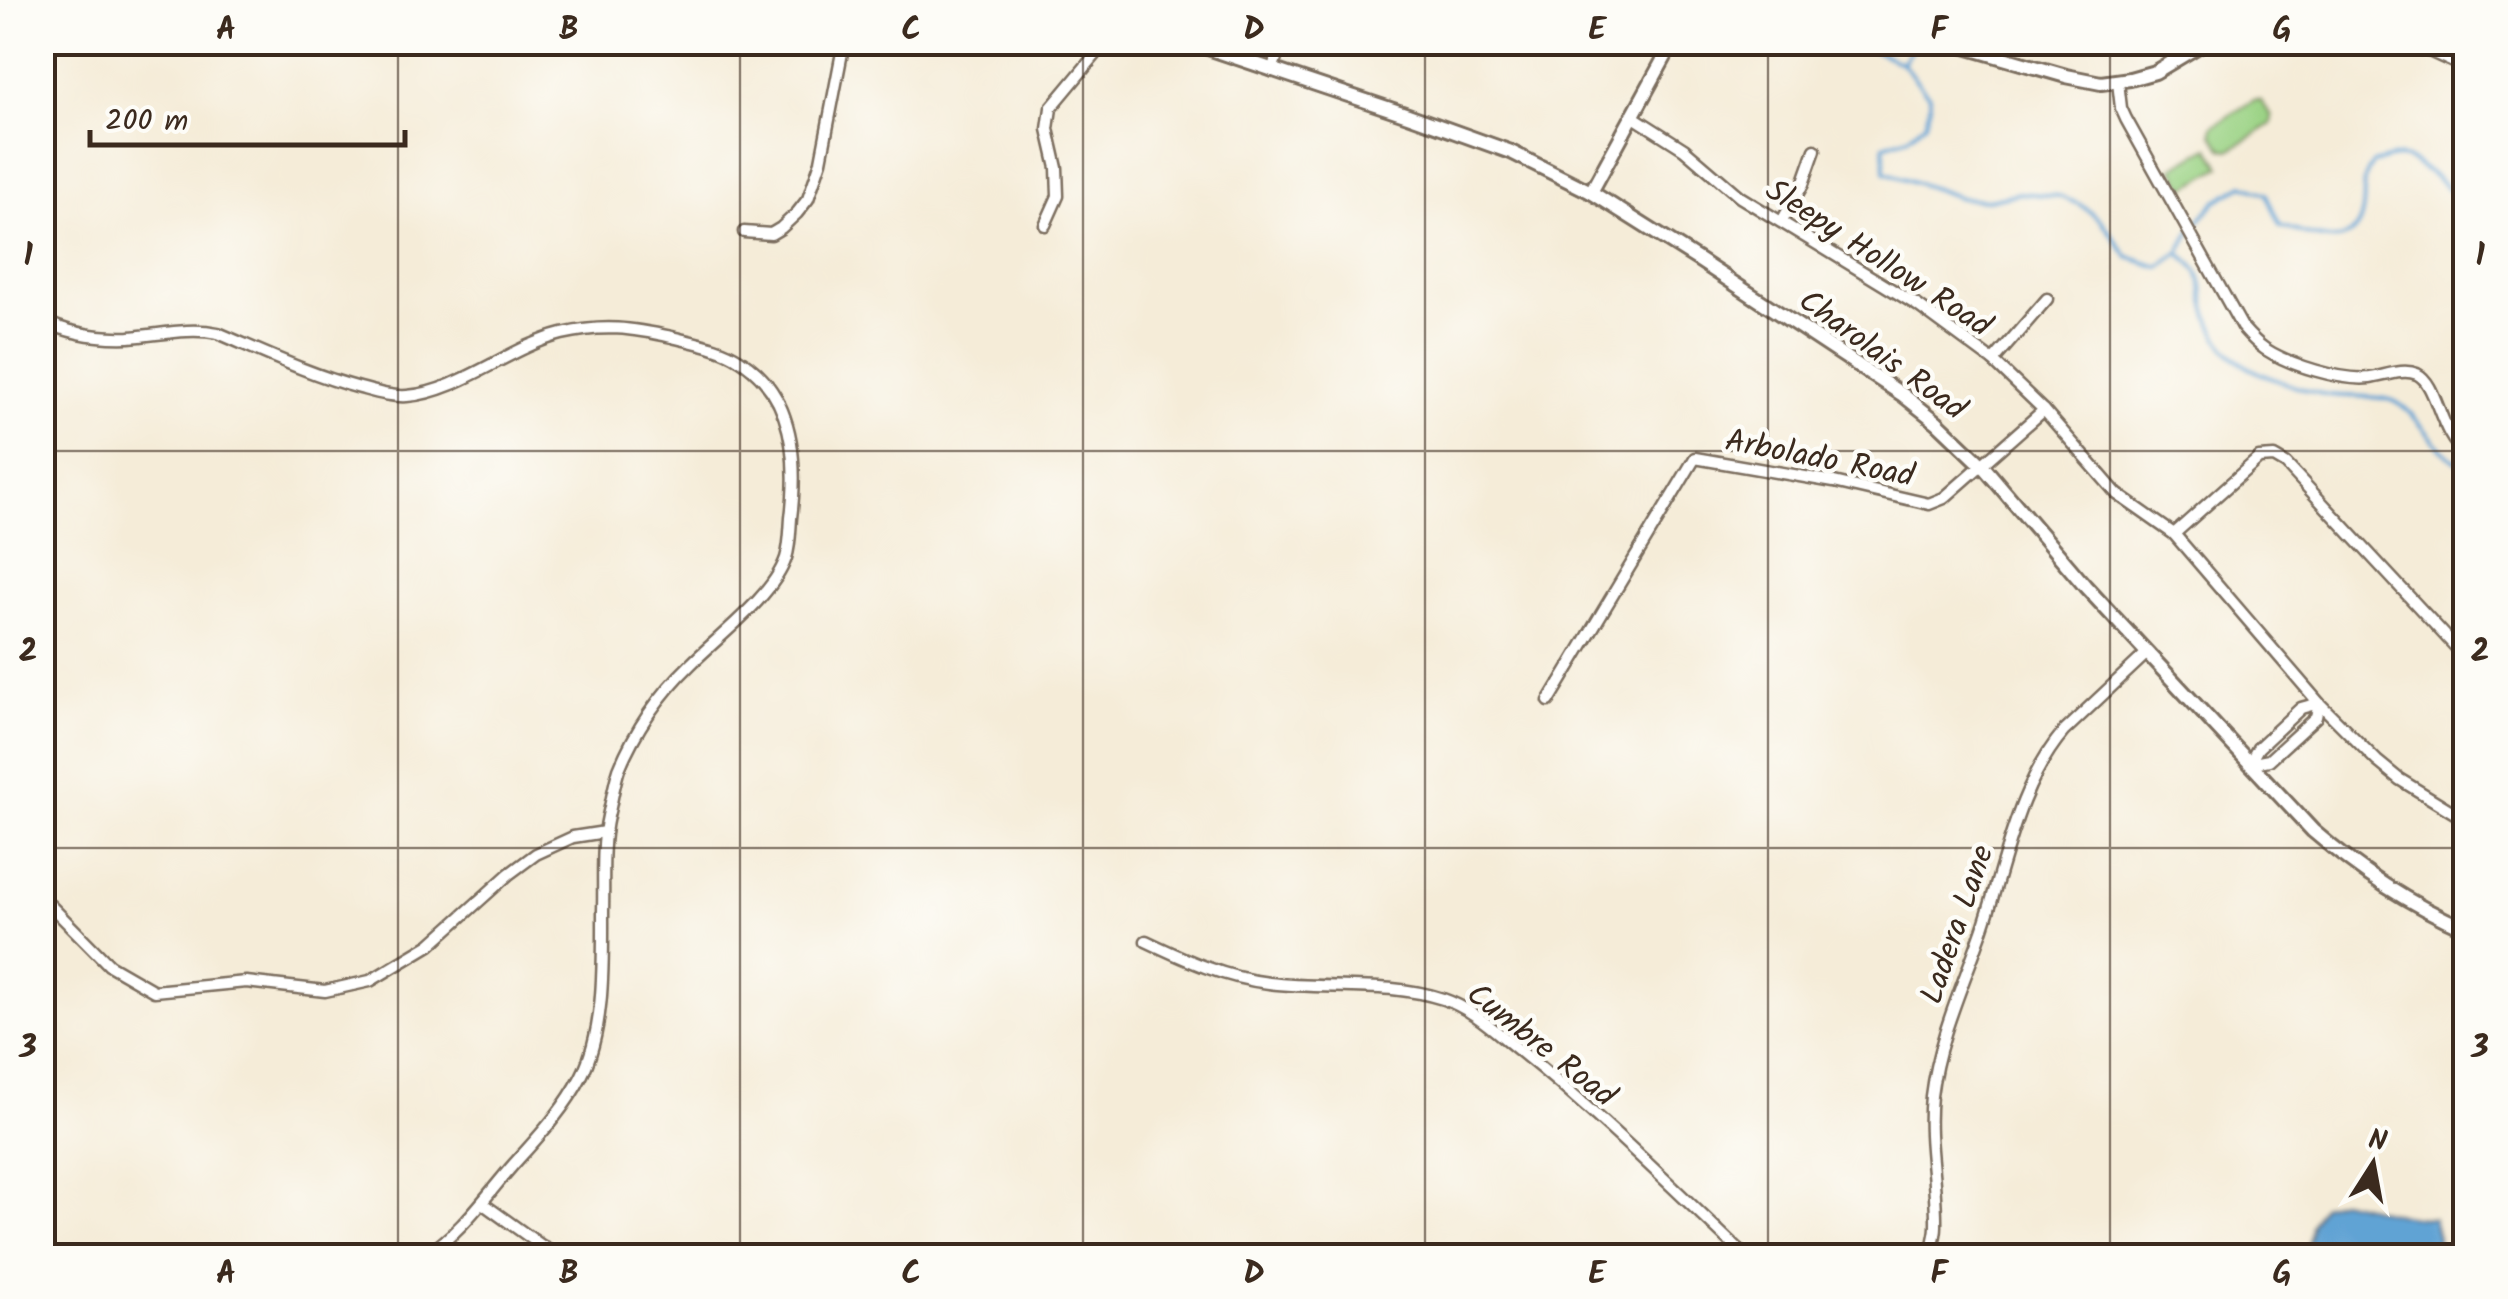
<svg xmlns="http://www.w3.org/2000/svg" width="2508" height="1299" font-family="Kalam,sans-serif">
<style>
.green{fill:#9bd385;stroke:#6b7e52;stroke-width:2.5}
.water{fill:#61a3d4;stroke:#4e6679;stroke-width:2.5}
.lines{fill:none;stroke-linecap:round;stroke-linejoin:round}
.stream{stroke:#61a3d4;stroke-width:4}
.minor-casing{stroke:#7c6e5f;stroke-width:15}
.tertiary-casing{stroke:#7c6e5f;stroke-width:18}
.minor{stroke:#fff;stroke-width:10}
.tertiary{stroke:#fff;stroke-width:12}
.grid{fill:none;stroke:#3b2a1e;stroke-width:2.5;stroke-opacity:0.55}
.labels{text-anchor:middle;stroke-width:9;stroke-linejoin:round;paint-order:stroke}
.street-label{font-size:32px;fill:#3b2a1e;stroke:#fdfcf7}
.neatline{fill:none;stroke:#3b2a1e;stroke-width:4}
.grid-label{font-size:32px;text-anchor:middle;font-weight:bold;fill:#3b2a1e}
</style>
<rect width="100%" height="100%" fill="#fdfcf7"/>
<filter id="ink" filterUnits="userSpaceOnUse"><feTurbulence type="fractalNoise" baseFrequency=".01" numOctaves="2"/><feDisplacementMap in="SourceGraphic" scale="20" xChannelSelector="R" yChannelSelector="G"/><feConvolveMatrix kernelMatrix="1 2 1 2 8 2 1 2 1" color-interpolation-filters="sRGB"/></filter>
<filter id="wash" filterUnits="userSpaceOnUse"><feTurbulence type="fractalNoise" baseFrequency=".0048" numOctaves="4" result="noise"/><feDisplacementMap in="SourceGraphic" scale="40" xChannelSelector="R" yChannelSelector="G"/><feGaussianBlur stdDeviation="2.25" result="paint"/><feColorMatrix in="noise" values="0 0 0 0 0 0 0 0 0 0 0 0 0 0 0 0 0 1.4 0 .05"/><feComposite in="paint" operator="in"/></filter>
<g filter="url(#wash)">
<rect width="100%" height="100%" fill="#f5ecd8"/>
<!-- green -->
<g class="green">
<path d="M 2254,100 L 2261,101 L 2272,116 L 2271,124 L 2230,150 L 2223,149 L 2212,133 L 2213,126 Z"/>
<path d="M 2209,147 L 2221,167 L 2185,188 L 2173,168 Z"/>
</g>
<!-- water -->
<path class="water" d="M 2339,1200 C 2371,1205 2401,1219 2433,1218 L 2438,1238 L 2438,1256 L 2306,1256 L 2311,1224 L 2322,1205 Z"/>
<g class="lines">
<!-- stream -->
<g class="stream">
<path d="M 1737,42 L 1837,50 L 1863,46 L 1902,63 L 1930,97 L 1930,106 L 1925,123 L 1908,137 L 1884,145 L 1885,172 L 1961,198 L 1988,200 L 2020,193 L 2058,196 L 2079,204 L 2101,220 L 2128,257 L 2159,267 L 2179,253 L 2192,229 L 2216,201 L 2244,185 L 2266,194 L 2280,226 C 2312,235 2357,258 2363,208 C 2366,186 2359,184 2373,163 C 2381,161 2391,157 2398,157 C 2419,159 2453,192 2466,208"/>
<path d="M 1902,63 L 1911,50"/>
<path d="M 2179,253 C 2185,258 2192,263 2196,269 C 2202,277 2202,289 2204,298 C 2209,321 2218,344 2236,359 C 2254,374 2306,392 2329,395 C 2349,397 2372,395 2391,400 C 2417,408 2435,455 2466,466"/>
</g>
</g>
</g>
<g filter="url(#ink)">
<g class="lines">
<!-- minor casing -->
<g class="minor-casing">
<g id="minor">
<path d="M 1447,42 L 1499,50 L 1512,45 L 1513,42"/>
<path d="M 2379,42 L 2429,51 L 2466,68"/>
<path d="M 1272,71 L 1281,42"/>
<path d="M 2118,82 L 2121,108 L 2126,119 L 2242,327 C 2249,335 2256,343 2265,349 C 2290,365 2341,381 2370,378 C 2385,376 2403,368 2417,374 C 2438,384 2439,434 2466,453"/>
<path d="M 1632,116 L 1684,149 L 1740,197 L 1917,305 L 1993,361 L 2044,410 L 2117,494 L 2174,534 L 2319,703 L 2377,761 L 2399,779 L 2466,820"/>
<path d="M 1782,221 L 1803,184 L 1815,150"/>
<path d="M 1045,225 L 1058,196 L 1057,168 L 1048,129 L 1051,108 L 1106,42"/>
<path d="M 744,232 L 771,234 L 781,228 L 797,213 L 808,199 L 821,161 L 844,42"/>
<path d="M 42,320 C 69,334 99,338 129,337 C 159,335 188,327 218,333 C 265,353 311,375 360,388 C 375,392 391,397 407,396 C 459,392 510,347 562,334 C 603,324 632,328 672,337 C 695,343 721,347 740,360 C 794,394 798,462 791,518 C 790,531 790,546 786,558 C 773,596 720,635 691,664 C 661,693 635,730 619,769 C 614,784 612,800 608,816 C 601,847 604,880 603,911 C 603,962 605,1031 581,1077 C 564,1110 538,1137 513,1165 C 486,1196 460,1234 424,1256"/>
<path d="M 1993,361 L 2047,299"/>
<path d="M 2174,534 L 2259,458 L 2274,457 L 2286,464 L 2466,658"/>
<path d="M 1549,701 L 1695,458 L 1834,482 L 1929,504 L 1944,498 L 2044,410"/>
<path d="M 2319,703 L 2316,717 L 2269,760 L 2249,764 L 2258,748 L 2301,708 Z"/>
<path d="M 42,897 L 109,965 L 154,991 L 246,982 L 325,991 L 370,981 L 430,945 L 509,874 L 536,854 L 573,837 L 605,832"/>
<path d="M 1146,941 C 1186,960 1225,978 1269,983 C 1326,990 1389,981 1443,999 C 1473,1009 1495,1031 1519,1050 C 1599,1114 1671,1186 1745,1256"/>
<path d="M 482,1203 L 542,1246 L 562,1256"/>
<path d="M 1930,1256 C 1932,1247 1936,1236 1936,1226 C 1937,1183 1926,1141 1931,1096 C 1938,1038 1964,983 1983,928 C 2005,862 2018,785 2064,731 L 2147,653"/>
</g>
</g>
<!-- tertiary casing -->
<g class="tertiary-casing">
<g id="tertiary">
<path d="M 1190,42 L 1408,115 L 1511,152 L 1591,192 L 1697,259 L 1903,395 L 1937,422 L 1982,465 L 2085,586 L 2313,831 C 2362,873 2407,903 2466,929"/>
<path d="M 1948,42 L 2066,76 L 2101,83 L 2130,79 L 2155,72 L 2205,42"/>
<path d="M 1591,192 L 1673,42"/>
</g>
</g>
<!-- minor -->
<use href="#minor" class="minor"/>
<!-- tertiary -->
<use href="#tertiary" class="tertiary"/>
</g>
</g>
<!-- grid -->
<path class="grid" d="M 398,42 L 398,1256M 740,42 L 740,1256M 1083,42 L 1083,1256M 1425,42 L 1425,1256M 1768,42 L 1768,1256M 2110,42 L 2110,1256M 42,451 L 2466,451M 42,848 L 2466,848"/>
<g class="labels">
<!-- street labels -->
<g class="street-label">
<text transform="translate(1879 257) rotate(33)" y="11">Sleepy Hollow Road</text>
<text transform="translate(1883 354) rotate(36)" y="11">Charolais Road</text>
<text transform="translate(1820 457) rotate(11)" y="11">Arbolado Road</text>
<text transform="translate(1956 924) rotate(-71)" y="11">Ladera Lane</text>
<text transform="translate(1542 1044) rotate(38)" y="11">Cumbre Road</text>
</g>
</g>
<!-- margin -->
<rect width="2508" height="1299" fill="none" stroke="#fdfcf7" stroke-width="110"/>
<!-- north arrow -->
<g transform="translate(2373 1164) rotate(11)" stroke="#fdfcf7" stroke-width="8" paint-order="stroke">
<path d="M0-8L18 38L0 25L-18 38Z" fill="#3b2a1e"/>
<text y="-15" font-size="28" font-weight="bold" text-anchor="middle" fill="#3b2a1e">N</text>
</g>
<!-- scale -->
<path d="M90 130v15h315v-15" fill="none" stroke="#3b2a1e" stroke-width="5"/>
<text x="105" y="130" font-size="30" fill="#3b2a1e" stroke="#fdfcf7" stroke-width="8" paint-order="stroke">200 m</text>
<rect x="55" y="55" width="2398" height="1189" class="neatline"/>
<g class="grid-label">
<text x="226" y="39">A</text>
<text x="569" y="39">B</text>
<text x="911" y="39">C</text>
<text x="1254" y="39">D</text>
<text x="1597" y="39">E</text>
<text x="1939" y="39">F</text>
<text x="2282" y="39">G</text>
<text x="28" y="265">1</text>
<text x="2480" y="265">1</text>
<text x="28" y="661">2</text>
<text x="2480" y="661">2</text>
<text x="28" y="1057">3</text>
<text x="2480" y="1057">3</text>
<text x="226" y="1283">A</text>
<text x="569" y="1283">B</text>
<text x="911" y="1283">C</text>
<text x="1254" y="1283">D</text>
<text x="1597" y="1283">E</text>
<text x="1939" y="1283">F</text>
<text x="2282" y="1283">G</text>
</g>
</svg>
